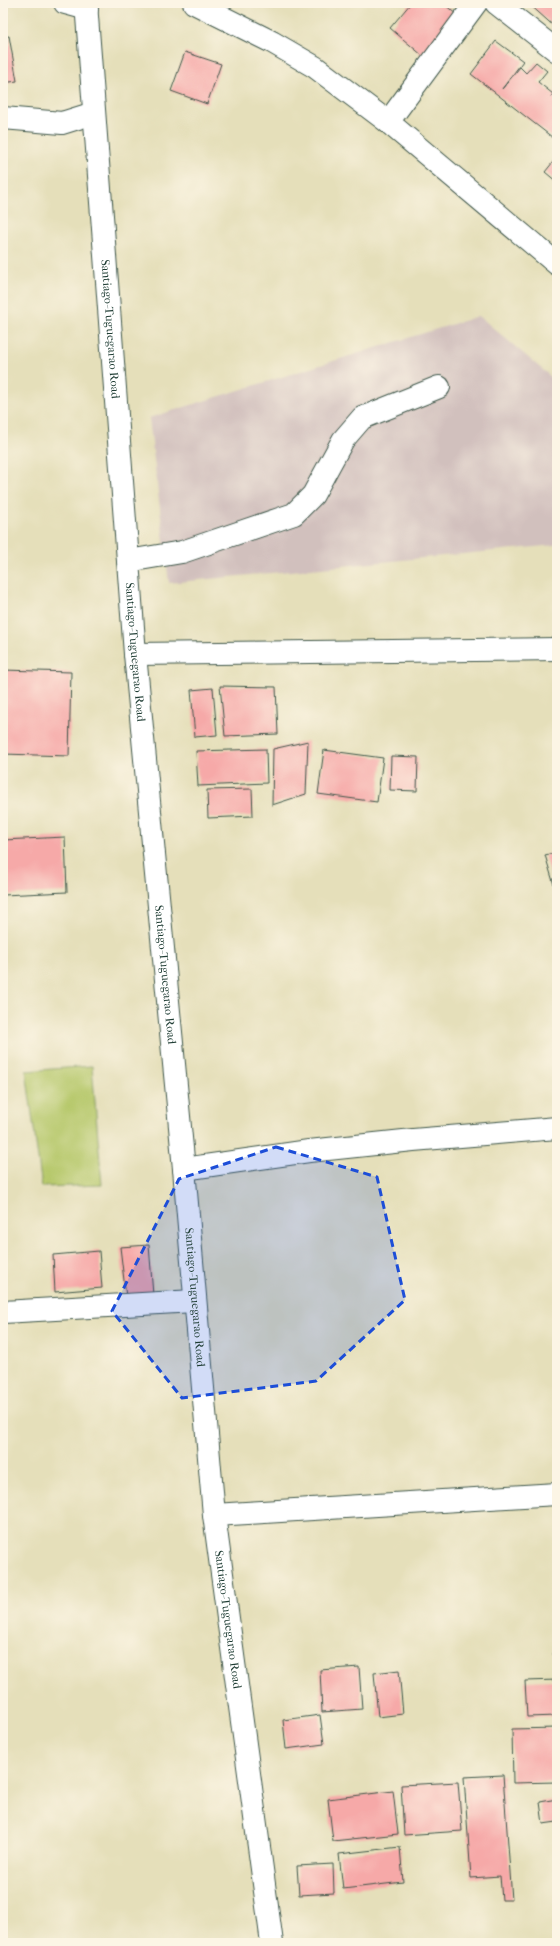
<svg xmlns="http://www.w3.org/2000/svg" width="560" height="1946" font-family="'IM FELL French Canon',serif">
<style>
.industrial{fill:#d1c0bd}
.green{fill:#b6c86b;stroke:#6a8250}
.building{fill:#f6a9a8}
.lines{fill:none;stroke-linecap:round;stroke-linejoin:round}
.minor-casing{stroke:#3d5548;stroke-width:24}
.highway-casing{stroke:#3d5548;stroke-width:24}
.minor{stroke:#fff;stroke-width:22}
.highway{stroke:#fff;stroke-width:22}
.marked{fill:#1d4ed8;fill-opacity:0.2;stroke:#1d4ed8;stroke-width:3;stroke-dasharray:8 5;stroke-linejoin:round}
.labels{text-anchor:middle;stroke-width:3.5;stroke-linejoin:round;paint-order:stroke}
.street-label{font-size:12px;fill:#1f3d34;stroke:#fcf5e5}
</style>
<rect width="100%" height="100%" fill="#fcf5e5"/>
<filter id="ink" filterUnits="userSpaceOnUse"><feTurbulence type="fractalNoise" baseFrequency=".025" numOctaves="2"/><feDisplacementMap in="SourceGraphic" scale="8" xChannelSelector="R" yChannelSelector="G"/><feConvolveMatrix kernelMatrix="1 2 1 2 8 2 1 2 1" color-interpolation-filters="sRGB"/></filter>
<filter id="wash" filterUnits="userSpaceOnUse"><feTurbulence type="fractalNoise" baseFrequency=".012" numOctaves="4" result="noise"/><feDisplacementMap in="SourceGraphic" scale="16" xChannelSelector="R" yChannelSelector="G"/><feGaussianBlur stdDeviation="0.9" result="paint"/><feColorMatrix in="noise" values="0 0 0 0 0 0 0 0 0 0 0 0 0 0 0 0 0 1.4 0 .05"/><feComposite in="paint" operator="in"/></filter>
<g filter="url(#wash)">
<rect width="100%" height="100%" fill="#e5dfba"/>
<!-- industrial -->
<path class="industrial" d="M 479,316 L 557,382 L 557,541 L 555,545 L 169,583 L 149,418 Z"/>
<!-- green -->
<path class="green" d="M 92,1066 L 102,1185 L 42,1187 L 26,1071 Z"/>
<g id="blocks">
<!-- building -->
<g class="building">
<path d="M 411,3 L 443,3 L 458,16 L 423,56 L 390,28 Z"/>
<path d="M 528,3 L 557,3 L 557,29 Z"/>
<path d="M 9,36 L 17,81 L 3,83 L 3,37 Z"/>
<path d="M 496,41 L 523,61 L 502,89 L 520,67 L 526,73 L 536,62 L 547,71 L 538,82 L 553,94 L 551,97 L 557,89 L 557,141 L 471,74 Z"/>
<path d="M 185,52 L 221,64 L 207,104 L 171,91 Z"/>
<path d="M 557,157 L 557,182 L 545,172 Z"/>
<path d="M 3,670 L 71,672 L 69,756 L 3,754 Z"/>
<path d="M 220,686 L 276,687 L 278,734 L 225,736 Z"/>
<path d="M 213,688 L 217,735 L 195,737 L 191,690 Z"/>
<path d="M 308,741 L 306,794 L 272,805 L 273,749 Z"/>
<path d="M 266,749 L 267,783 L 198,786 L 196,751 Z"/>
<path d="M 324,750 L 383,758 L 377,802 L 318,794 Z"/>
<path d="M 391,756 L 418,757 L 417,791 L 390,790 Z"/>
<path d="M 252,789 L 253,816 L 208,818 L 207,790 Z"/>
<path d="M 65,837 L 67,892 L 3,895 L 3,840 Z"/>
<path d="M 557,852 L 557,895 L 545,855 Z"/>
<path d="M 149,1245 L 153,1295 L 126,1297 L 120,1247 Z"/>
<path d="M 99,1251 L 102,1288 L 55,1292 L 53,1255 Z"/>
<path d="M 557,1652 L 557,1671 L 556,1671 L 553,1653 Z"/>
<path d="M 359,1667 L 362,1709 L 322,1712 L 320,1670 Z"/>
<path d="M 399,1670 L 403,1714 L 378,1717 L 374,1673 Z"/>
<path d="M 557,1680 L 557,1716 L 527,1717 L 525,1681 Z"/>
<path d="M 320,1715 L 324,1744 L 286,1749 L 283,1720 Z"/>
<path d="M 557,1728 L 557,1782 L 513,1783 L 512,1729 Z"/>
<path d="M 503,1775 L 512,1900 L 502,1900 L 500,1876 L 471,1878 L 464,1777 Z"/>
<path d="M 458,1782 L 462,1831 L 404,1835 L 401,1785 Z"/>
<path d="M 393,1791 L 398,1834 L 333,1841 L 328,1799 Z"/>
<path d="M 557,1799 L 557,1822 L 543,1824 L 540,1802 Z"/>
<path d="M 400,1847 L 403,1882 L 343,1889 L 339,1854 Z"/>
<path d="M 333,1864 L 334,1893 L 299,1895 L 297,1866 Z"/>
</g>
</g>
</g>
<g filter="url(#ink)">
<use href="#blocks" fill-opacity="0" stroke="#3d5548" stroke-width="1"/>
<g class="lines">
<!-- minor casing -->
<g class="minor-casing">
<g id="minor">
<path d="M 65,3 L 87,9"/>
<path d="M 194,3 L 272,42 L 315,67 L 388,122 L 557,264"/>
<path d="M 496,3 L 557,51"/>
<path d="M 3,118 L 62,123 L 94,113"/>
<path d="M 388,122 L 476,3"/>
<path d="M 128,561 L 182,552 L 294,514 L 313,495 L 343,440 L 362,418 L 439,387"/>
<path d="M 135,654 L 557,649"/>
<path d="M 184,1169 L 309,1151 L 413,1140 L 557,1128"/>
<path d="M 3,1312 L 194,1301"/>
<path d="M 214,1515 L 557,1494"/>
</g>
</g>
<!-- highway casing -->
<g class="highway-casing">
<g id="highway">
<path id="s1" d="M 86,3 L 135,654 L 184,1169 L 214,1515 L 272,1943"/>
</g>
</g>
<!-- minor -->
<use href="#minor" class="minor"/>
<!-- highway -->
<use href="#highway" class="highway"/>
</g>
</g>
<!-- marked area -->
<path class="marked" d="M 276,1147 L 377,1177 L 405,1300 L 316,1381 L 182,1398 L 112,1311 L 179,1179 Z"/>
<g class="labels">
<!-- street labels -->
<g class="street-label">
<text dy="4" stroke="none"><textPath href="#s1" startOffset="327">Santiago-Tuguegarao Road</textPath></text>
<text dy="4" stroke="none"><textPath href="#s1" startOffset="651">Santiago-Tuguegarao Road</textPath></text>
<text dy="4" stroke="none"><textPath href="#s1" startOffset="975">Santiago-Tuguegarao Road</textPath></text>
<text dy="4" stroke="none"><textPath href="#s1" startOffset="1299">Santiago-Tuguegarao Road</textPath></text>
<text dy="4" stroke="none"><textPath href="#s1" startOffset="1623">Santiago-Tuguegarao Road</textPath></text>
</g>
</g>
<!-- margin -->
<rect width="560" height="1946" fill="none" stroke="#fcf5e5" stroke-width="16"/>
</svg>
